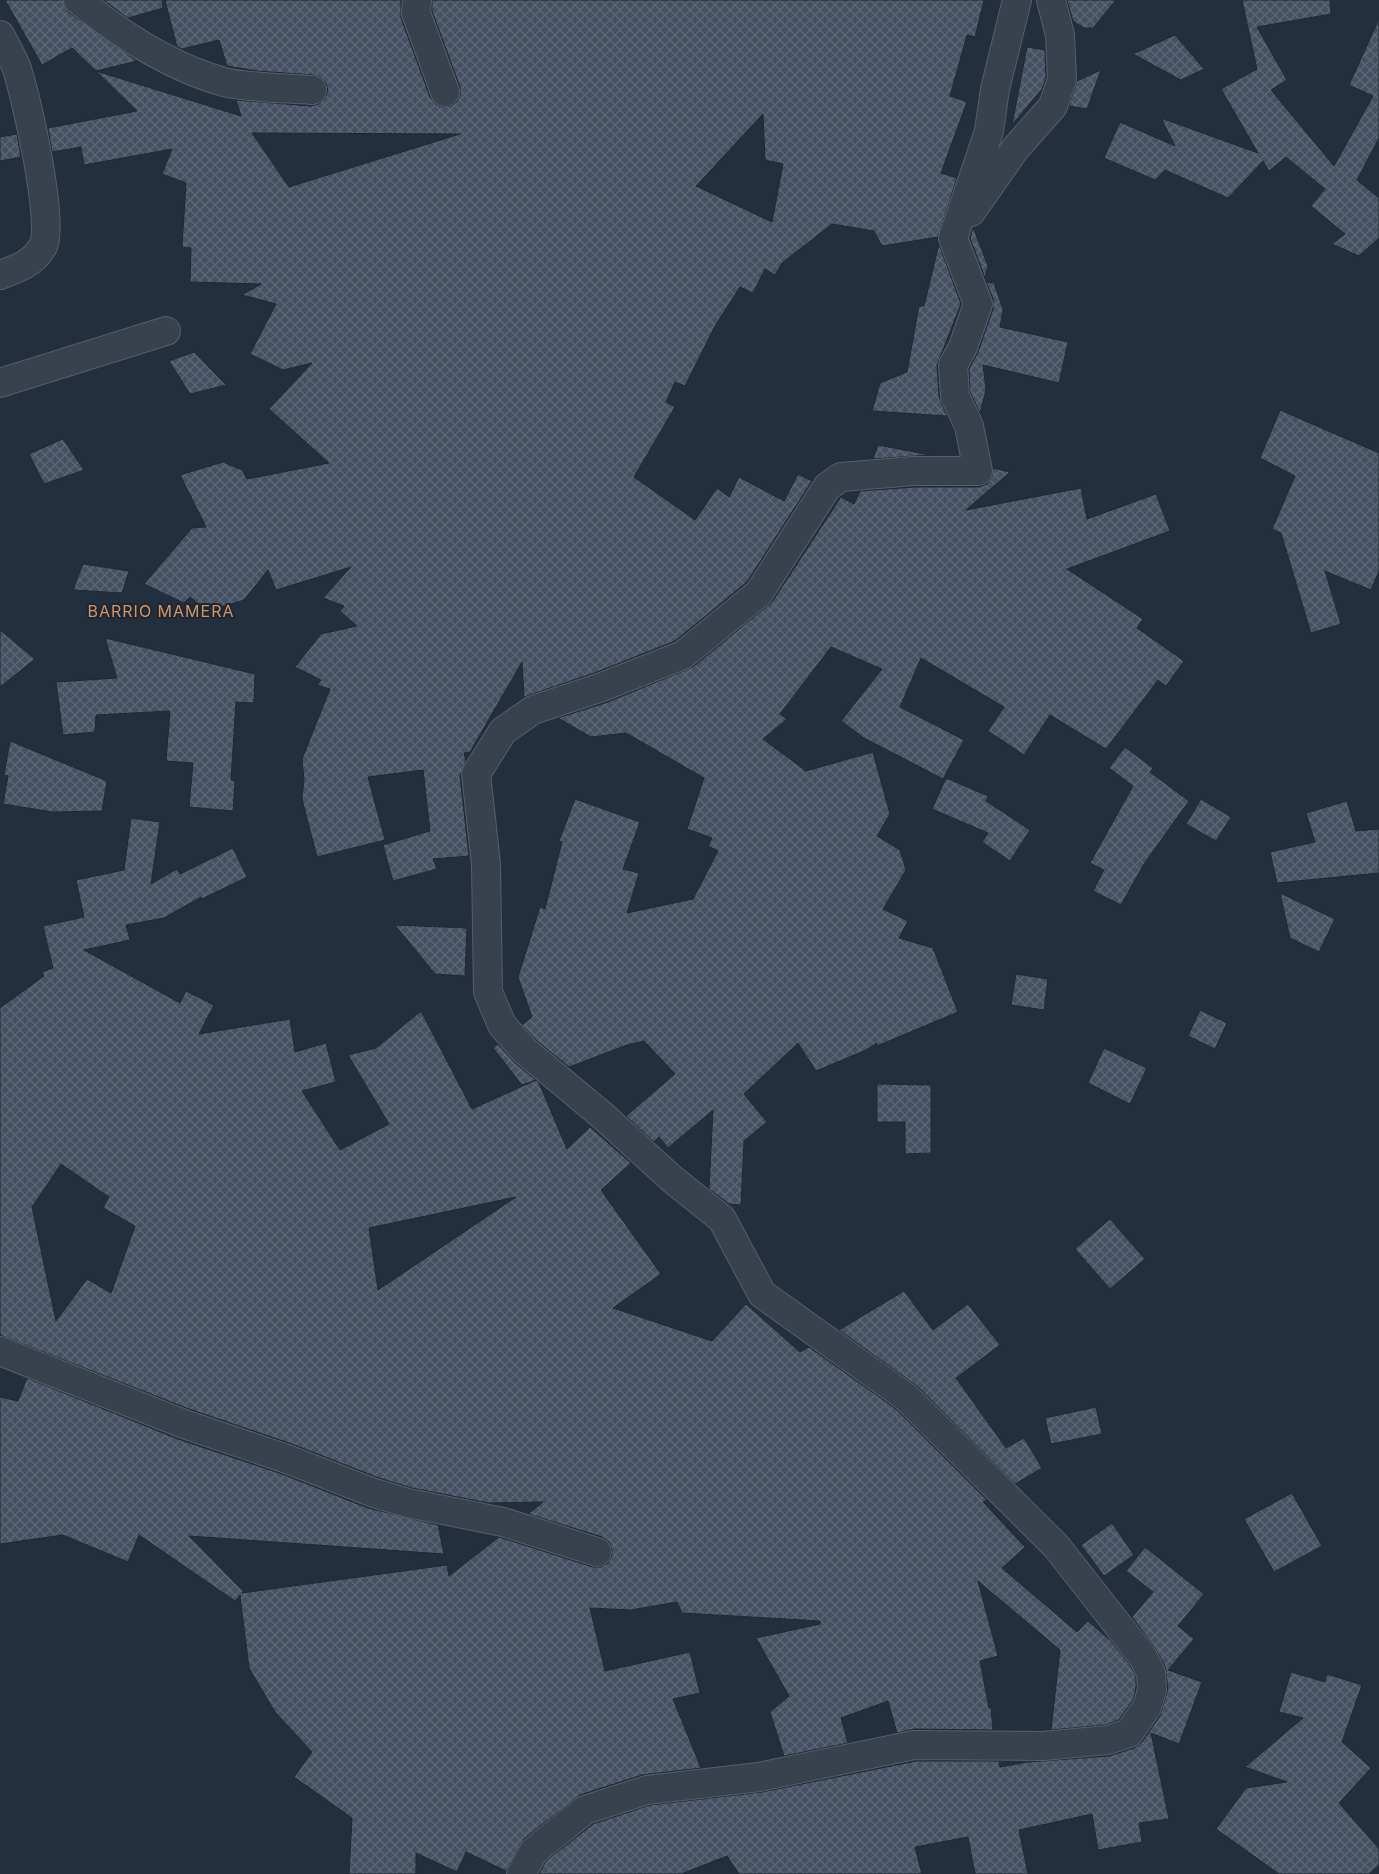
<svg xmlns="http://www.w3.org/2000/svg" width="1379" height="1874" font-family="Inter,sans-serif">
<style>
.building{fill:url(#building-cross-hatch);stroke:#1f2835;fill-rule:evenodd}
.lines{fill:none;stroke-linecap:round;stroke-linejoin:round}
.street-casing{stroke:#565f6c;stroke-width:30}
.street{stroke:#38414e;stroke-width:28}
.labels{text-anchor:middle;stroke-width:4;stroke-linejoin:round;paint-order:stroke}
.neighbourhood-label{font-size:16px;letter-spacing:1px;fill:#d59563;stroke:#1d2633}
</style>
<defs>
<pattern id="building-cross-hatch" width="8" height="8" patternUnits="userSpaceOnUse" patternTransform="scale(1.25)"><rect width="8" height="8" fill="#455162"/><path d="M0 0l8 8M0 8l8-8" fill="none" stroke="#5d6877"/></pattern>
</defs>
<rect width="100%" height="100%" fill="#242f3e"/>
<!-- building -->
<g class="building">
<path d="M 5,0 L 63,0 L 68,12 L 137,61 L 96,71 L 72,48 L 42,65 Z"/>
<path d="M 103,0 L 162,0 L 163,8 L 128,18 Z"/>
<path d="M 165,0 L 401,0 L 401,18 L 430,97 L 435,104 L 443,107 L 451,106 L 457,102 L 460,95 L 460,87 L 432,11 L 432,0 L 984,0 L 975,37 L 967,35 L 950,96 L 967,102 L 941,173 L 957,178 L 938,237 L 882,246 L 874,231 L 832,224 L 782,263 L 775,275 L 765,269 L 753,293 L 740,287 L 715,326 L 685,386 L 675,382 L 666,402 L 675,407 L 634,477 L 695,520 L 717,488 L 729,497 L 739,477 L 784,501 L 798,474 L 812,481 L 747,582 L 675,641 L 597,672 L 524,697 L 522,662 L 470,752 L 464,753 L 466,761 L 460,776 L 469,856 L 433,859 L 437,869 L 393,881 L 383,845 L 430,831 L 423,770 L 368,777 L 385,840 L 317,857 L 302,799 L 304,779 L 302,759 L 330,689 L 317,685 L 321,680 L 295,667 L 321,634 L 357,626 L 340,611 L 344,606 L 323,598 L 351,567 L 276,590 L 268,570 L 244,600 L 208,611 L 190,597 L 184,603 L 144,584 L 192,528 L 206,527 L 180,475 L 223,462 L 242,470 L 247,479 L 329,463 L 269,409 L 312,363 L 283,370 L 250,354 L 276,304 L 242,295 L 261,284 L 190,282 L 191,248 L 182,247 L 186,183 L 162,174 L 172,149 L 84,165 L 81,147 L 52,152 L 48,128 L 137,111 L 96,71 L 241,116 L 236,100 L 311,106 L 319,104 L 325,98 L 328,91 L 326,83 L 320,77 L 314,75 L 257,71 L 227,66 L 219,40 L 182,49 L 177,47 ZM 763,114 L 765,160 L 783,164 L 772,222 L 696,186 ZM 252,133 L 460,134 L 289,187 Z"/>
<path d="M 1067,0 L 1116,0 L 1093,28 L 1084,28 L 1073,21 Z"/>
<path d="M 1242,0 L 1330,0 L 1331,14 L 1257,27 L 1287,80 L 1271,90 L 1334,166 L 1373,96 L 1349,85 L 1379,19 L 1379,138 L 1357,180 L 1379,198 L 1379,238 L 1359,256 L 1332,244 L 1345,234 L 1311,206 L 1325,189 L 1286,157 L 1269,171 L 1263,161 L 1228,198 L 1165,170 L 1155,180 L 1104,158 L 1120,122 L 1175,146 L 1161,118 L 1258,153 L 1221,89 L 1257,69 Z"/>
<path d="M 1175,35 L 1204,69 L 1181,80 L 1133,54 Z"/>
<path d="M 1027,47 L 1045,50 L 1046,77 L 1042,89 L 1012,125 Z"/>
<path d="M 1101,70 L 1087,109 L 1069,106 L 1077,81 Z"/>
<path d="M 17,134 L 21,157 L 0,161 L 0,137 Z"/>
<path d="M 973,227 L 988,266 L 985,278 L 970,238 Z"/>
<path d="M 939,244 L 961,304 L 937,365 L 939,397 L 947,416 L 872,411 L 880,383 L 907,372 L 919,306 L 924,306 Z"/>
<path d="M 986,282 L 994,283 L 1003,309 L 1000,327 L 1068,342 L 1059,383 L 983,365 L 986,390 L 980,413 L 970,392 L 969,369 L 978,352 L 993,309 L 993,298 Z"/>
<path d="M 194,352 L 226,385 L 190,394 L 169,361 Z"/>
<path d="M 1280,410 L 1379,453 L 1379,571 L 1371,590 L 1325,571 L 1341,624 L 1311,633 L 1281,533 L 1272,529 L 1295,476 L 1260,458 Z"/>
<path d="M 63,439 L 84,470 L 44,484 L 29,454 Z"/>
<path d="M 878,445 L 930,455 L 873,459 Z"/>
<path d="M 993,468 L 1010,472 L 966,510 L 1081,488 L 1087,519 L 1156,494 L 1170,531 L 1067,569 L 1143,619 L 1137,628 L 1184,661 L 1166,686 L 1158,680 L 1106,749 L 1050,715 L 1024,755 L 988,731 L 1004,707 L 921,658 L 900,707 L 964,740 L 943,779 L 864,738 L 841,721 L 882,669 L 831,647 L 780,714 L 787,719 L 763,739 L 806,771 L 873,752 L 890,814 L 877,836 L 900,850 L 906,870 L 883,909 L 908,921 L 899,938 L 933,948 L 958,1012 L 877,1046 L 877,1043 L 866,1050 L 816,1071 L 798,1043 L 744,1094 L 767,1122 L 744,1141 L 741,1205 L 729,1204 L 709,1189 L 713,1110 L 668,1148 L 659,1137 L 654,1142 L 626,1116 L 675,1074 L 644,1041 L 627,1045 L 569,1067 L 536,1040 L 522,1025 L 532,1017 L 518,977 L 540,907 L 545,909 L 562,842 L 559,841 L 575,799 L 640,822 L 623,869 L 639,873 L 627,913 L 693,899 L 718,851 L 708,846 L 712,838 L 687,829 L 704,778 L 626,733 L 591,737 L 558,718 L 608,702 L 693,667 L 772,602 L 841,497 L 854,504 L 860,491 L 915,487 L 979,487 L 987,484 L 992,477 Z"/>
<path d="M 83,564 L 129,571 L 122,593 L 73,590 Z"/>
<path d="M 0,630 L 35,659 L 0,687 Z"/>
<path d="M 105,638 L 255,674 L 254,703 L 236,702 L 231,780 L 235,781 L 233,811 L 189,807 L 193,763 L 166,761 L 170,711 L 96,715 L 95,732 L 63,735 L 56,682 L 117,678 Z"/>
<path d="M 10,741 L 107,781 L 102,811 L 53,812 L 3,804 L 8,776 L 4,775 Z"/>
<path d="M 1125,747 L 1153,768 L 1150,772 L 1189,801 L 1144,864 L 1121,905 L 1093,891 L 1104,870 L 1090,863 L 1133,786 L 1109,768 Z"/>
<path d="M 946,778 L 988,796 L 986,801 L 1030,830 L 1010,861 L 982,842 L 988,833 L 932,809 Z"/>
<path d="M 1201,799 L 1231,817 L 1216,841 L 1186,824 Z"/>
<path d="M 1347,801 L 1356,831 L 1379,829 L 1379,873 L 1277,883 L 1270,852 L 1315,842 L 1306,813 Z"/>
<path d="M 131,818 L 160,822 L 151,884 L 177,869 L 180,874 L 233,848 L 247,877 L 202,899 L 201,897 L 164,918 L 126,925 L 130,940 L 84,950 L 180,1003 L 186,991 L 214,1005 L 199,1034 L 290,1019 L 295,1052 L 326,1043 L 336,1082 L 302,1091 L 340,1150 L 389,1124 L 348,1055 L 376,1048 L 421,1011 L 472,1109 L 536,1080 L 539,1083 L 567,1149 L 590,1127 L 631,1163 L 601,1190 L 661,1274 L 613,1308 L 712,1341 L 746,1304 L 800,1352 L 809,1347 L 896,1409 L 987,1500 L 983,1502 L 1025,1547 L 1002,1568 L 1077,1632 L 1088,1621 L 1111,1641 L 1130,1665 L 1136,1677 L 1136,1688 L 1133,1700 L 1119,1720 L 1105,1725 L 1051,1730 L 1060,1650 L 978,1581 L 998,1656 L 980,1661 L 989,1708 L 991,1708 L 993,1730 L 914,1729 L 897,1733 L 888,1701 L 841,1718 L 848,1743 L 784,1756 L 770,1712 L 789,1696 L 756,1638 L 820,1624 L 820,1621 L 682,1613 L 677,1602 L 631,1610 L 590,1608 L 605,1671 L 690,1652 L 700,1693 L 673,1699 L 701,1768 L 642,1775 L 580,1795 L 524,1839 L 506,1871 L 466,1852 L 457,1872 L 416,1853 L 416,1874 L 349,1874 L 352,1818 L 294,1777 L 312,1752 L 275,1712 L 249,1668 L 240,1595 L 235,1601 L 139,1535 L 128,1562 L 63,1535 L 0,1544 L 0,1397 L 18,1401 L 27,1378 L 178,1439 L 282,1474 L 368,1508 L 438,1525 L 444,1554 L 189,1536 L 243,1591 L 242,1593 L 447,1565 L 449,1576 L 499,1537 L 593,1567 L 601,1567 L 608,1563 L 612,1556 L 612,1549 L 609,1542 L 602,1537 L 528,1514 L 543,1502 L 488,1503 L 412,1488 L 379,1478 L 292,1444 L 189,1409 L 0,1335 L 0,1008 L 44,976 L 42,972 L 53,968 L 43,926 L 84,917 L 76,880 L 124,870 ZM 61,1164 L 109,1197 L 103,1208 L 135,1226 L 111,1293 L 87,1279 L 56,1321 L 32,1207 ZM 516,1197 L 378,1290 L 369,1228 Z"/>
<path d="M 1280,893 L 1335,919 L 1319,952 L 1290,938 Z"/>
<path d="M 395,925 L 467,928 L 465,976 L 435,974 Z"/>
<path d="M 1016,974 L 1048,979 L 1044,1010 L 1011,1005 Z"/>
<path d="M 1200,1010 L 1227,1023 L 1215,1049 L 1188,1036 Z"/>
<path d="M 498,1044 L 515,1063 L 536,1080 L 522,1085 L 493,1048 Z"/>
<path d="M 1104,1048 L 1147,1068 L 1130,1104 L 1088,1083 Z"/>
<path d="M 877,1084 L 931,1085 L 931,1153 L 905,1154 L 905,1122 L 877,1122 Z"/>
<path d="M 1110,1219 L 1145,1259 L 1110,1289 L 1075,1249 Z"/>
<path d="M 904,1291 L 933,1330 L 968,1304 L 1000,1345 L 956,1378 L 1006,1448 L 1024,1438 L 1042,1468 L 1015,1484 L 917,1386 L 839,1330 Z"/>
<path d="M 1096,1407 L 1102,1434 L 1051,1444 L 1045,1418 Z"/>
<path d="M 1292,1493 L 1322,1546 L 1274,1572 L 1244,1519 Z"/>
<path d="M 1112,1523 L 1134,1555 L 1104,1576 L 1081,1545 Z"/>
<path d="M 1145,1547 L 1204,1594 L 1178,1626 L 1194,1639 L 1168,1670 L 1202,1682 L 1179,1744 L 1151,1733 L 1169,1819 L 1139,1823 L 1142,1842 L 1098,1850 L 1092,1814 L 1019,1830 L 1028,1874 L 975,1874 L 968,1837 L 915,1847 L 922,1874 L 739,1874 L 727,1856 L 681,1874 L 539,1874 L 546,1861 L 593,1824 L 650,1805 L 762,1792 L 916,1761 L 999,1761 L 1000,1767 L 1028,1762 L 1109,1756 L 1134,1748 L 1142,1742 L 1160,1716 L 1168,1689 L 1165,1666 L 1155,1648 L 1132,1617 L 1153,1592 L 1126,1571 Z"/>
<path d="M 1291,1672 L 1325,1682 L 1327,1674 L 1362,1685 L 1342,1742 L 1371,1768 L 1339,1803 L 1379,1849 L 1379,1865 L 1369,1874 L 1279,1874 L 1216,1829 L 1246,1788 L 1287,1782 L 1245,1767 L 1303,1718 L 1279,1712 Z"/>
</g>
<g class="lines">
<!-- street casing -->
<g class="street-casing">
<g id="street">
<path d="M 78,0 C 121,35 170,67 224,82 C 246,88 288,88 312,90"/>
<path d="M 417,0 L 416,13 L 445,92"/>
<path d="M 0,35 C 6,46 13,58 17,69 C 26,98 55,223 43,246 C 34,263 17,269 0,275"/>
<path d="M 971,212 L 1015,149 L 1053,106 L 1062,79 L 1060,35 L 1051,0"/>
<path d="M 0,383 L 166,331"/>
<path d="M 0,1351 L 184,1424 L 287,1459 L 374,1493 L 408,1503 L 503,1522 L 597,1552"/>
<path d="M 521,1874 L 534,1851 L 585,1810 L 647,1790 L 759,1777 L 914,1745 L 1043,1746 L 1108,1740 L 1129,1733 L 1147,1707 L 1152,1690 L 1151,1673 L 1143,1657 L 1056,1546 L 906,1397 L 762,1294 L 722,1219 L 672,1179 L 603,1116 L 525,1051 L 502,1025 L 488,992 L 486,864 L 476,774 L 503,731 L 533,710 L 602,687 L 683,655 L 759,593 L 827,487 L 841,477 L 914,471 L 978,471 L 969,426 L 955,396 L 953,365 L 963,347 L 978,304 L 953,238 L 989,131 L 995,89 L 1017,0"/>
</g>
</g>
<!-- street -->
<use href="#street" class="street"/>
</g>
<g class="labels">
<!-- neighbourhood labels -->
<g class="neighbourhood-label">
<text x="161" y="617">BARRIO MAMERA</text>
</g>
</g>
</svg>
